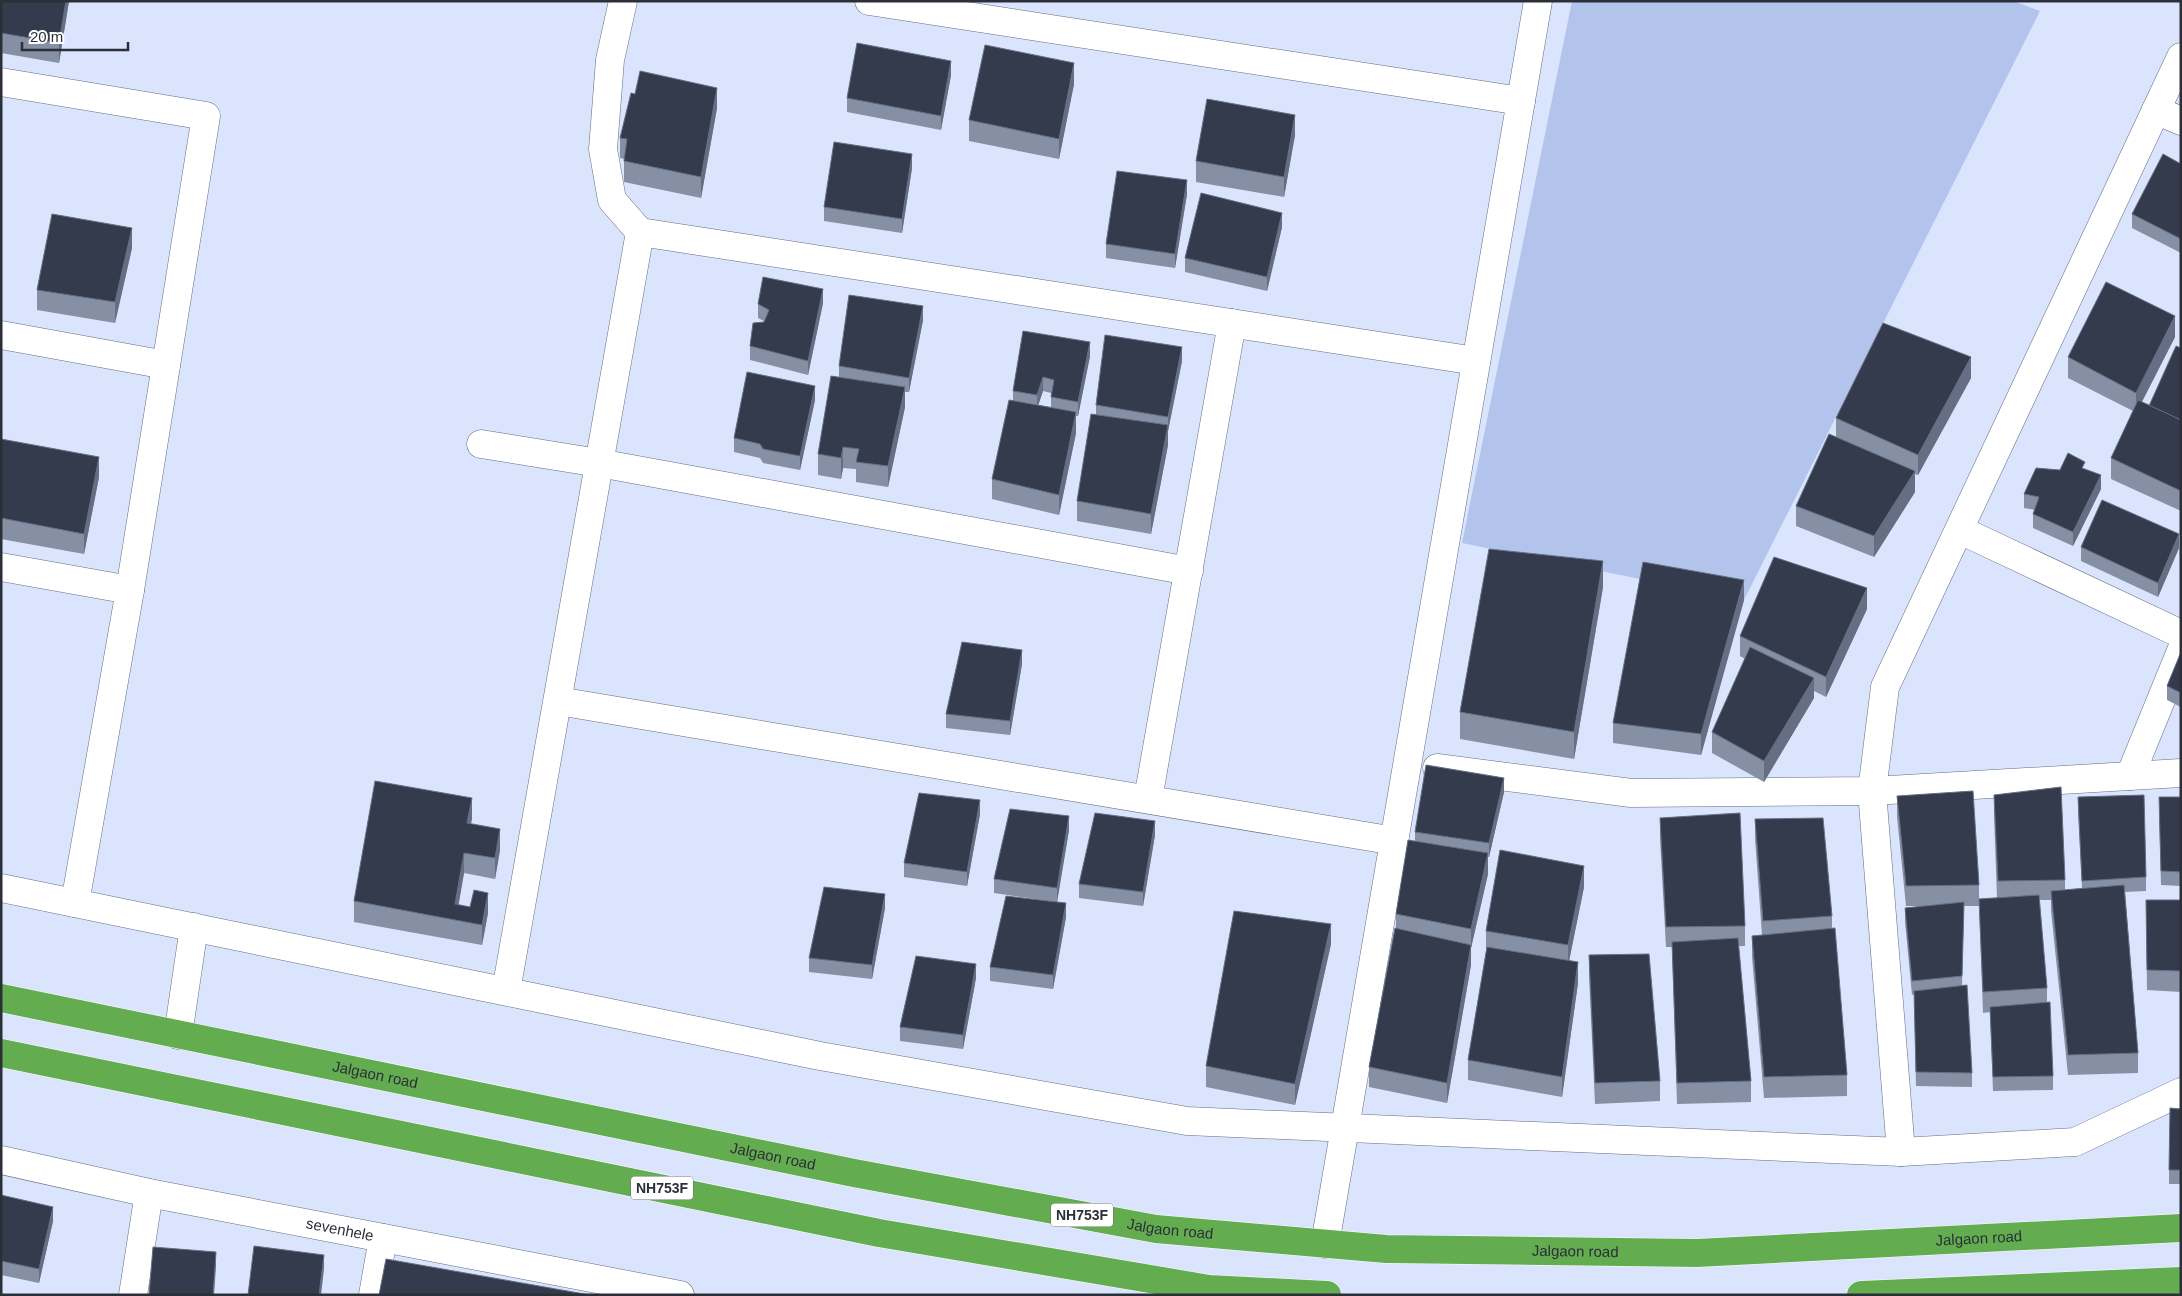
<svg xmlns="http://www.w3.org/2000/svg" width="2182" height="1296" font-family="Arial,sans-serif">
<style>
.park{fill:#b2c4ec}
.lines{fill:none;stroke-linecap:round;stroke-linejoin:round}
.street-casing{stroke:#646d82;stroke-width:29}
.highway-casing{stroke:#fff;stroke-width:29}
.street{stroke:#fff;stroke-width:28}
.highway{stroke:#63ac50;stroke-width:28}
.wall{fill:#8690a4;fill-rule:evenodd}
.shaded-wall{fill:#656e82}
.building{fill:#333b4d;stroke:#656e82}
.labels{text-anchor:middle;stroke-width:5;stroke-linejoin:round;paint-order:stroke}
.shield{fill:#fff;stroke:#6b6d74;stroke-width:1}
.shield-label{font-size:14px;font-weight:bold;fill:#2b2f38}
.street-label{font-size:15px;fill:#2b2f38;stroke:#fff}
</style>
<rect width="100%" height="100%" fill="#dae4fc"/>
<!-- park -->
<path class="park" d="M 1572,1 L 2013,1 L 2040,11 L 1744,600 L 1462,543 Z"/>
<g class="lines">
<!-- street casing -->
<g class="street-casing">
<g id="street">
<path d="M 869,1 L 1521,101"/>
<path d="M 1,82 L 206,116 L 130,590 L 75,903"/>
<path d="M 2156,110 L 2181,121"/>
<path d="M 640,232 L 1476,361"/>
<path d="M 1,335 L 166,365"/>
<path d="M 481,444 L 599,463 L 1189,571"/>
<path d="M 1960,530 L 2181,634"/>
<path d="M 1,567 L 130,590"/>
<path d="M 558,701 L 1395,841"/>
<path d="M 1437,768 L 1631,793 L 1872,791 L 2181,773"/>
<path d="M 2130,776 L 2181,651"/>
<path d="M 1148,799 L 1232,323"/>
<path d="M 1,888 L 820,1056 L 1187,1121 L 1901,1152 L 2075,1142 L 2181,1092"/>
<path d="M 506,991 L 640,232 L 612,200 L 603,149 L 610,60 L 623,1"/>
<path d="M 178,1035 L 194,927"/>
<path d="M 1901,1152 L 1872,791 L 1885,687 L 2181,57"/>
<path id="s1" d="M 1,1160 L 149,1193 L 680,1295"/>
<path d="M 1325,1244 L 1538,1"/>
<path d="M 133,1295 L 149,1193"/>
<path d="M 373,1295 L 383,1238"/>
</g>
</g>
<!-- highway casing -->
<g class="highway-casing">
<g id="highway">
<path id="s2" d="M 1,998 L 854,1173 L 1156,1229 L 1386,1249 L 1697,1253 L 2181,1228"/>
<path d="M 1,1053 L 879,1233 L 1209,1289 L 1327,1295"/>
<path d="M 1861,1295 L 2181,1281"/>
</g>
</g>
<!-- street -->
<use href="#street" class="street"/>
<!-- highway -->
<use href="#highway" class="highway"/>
</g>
<!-- wall -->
<g class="wall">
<path d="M 1,1 L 69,1 L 59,63 L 1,53 Z"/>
<path d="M 951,75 L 941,130 L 847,112 L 847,98 Z"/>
<path d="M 1074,84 L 1059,159 L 969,141 L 969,120 Z"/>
<path d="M 717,108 L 701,198 L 624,182 L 624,159 L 620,158 L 620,138 Z"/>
<path d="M 1295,135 L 1284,197 L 1196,182 L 1196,161 Z"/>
<path d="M 2181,164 L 2181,253 L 2132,228 L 2132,214 Z"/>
<path d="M 912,168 L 902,233 L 824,221 L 824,207 Z"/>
<path d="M 1187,194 L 1175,268 L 1106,258 L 1106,244 Z"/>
<path d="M 1282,227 L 1267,291 L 1185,272 L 1185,258 Z"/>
<path d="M 132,248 L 115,323 L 37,310 L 37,290 Z"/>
<path d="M 823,303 L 808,375 L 750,360 L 750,346 L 764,321 L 758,318 L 758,304 Z"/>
<path d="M 923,320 L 909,392 L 905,392 L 905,407 L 888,487 L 856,482 L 856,469 L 843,468 L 841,479 L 818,475 L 818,454 L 839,377 L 839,366 Z"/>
<path d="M 1023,331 L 1090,356 L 1078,416 L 1076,416 L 1076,433 L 1059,515 L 992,499 L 992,479 L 1013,401 L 1013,391 ZM 1043,391 L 1051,393 L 1051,407 L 1038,405 Z"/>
<path d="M 2175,337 L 2142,402 L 2149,406 L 2181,348 L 2181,511 L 2111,479 L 2111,458 L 2133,411 L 2068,378 L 2068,357 Z"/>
<path d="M 1182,361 L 1168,431 L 1168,445 L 1151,534 L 1077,521 L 1077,501 L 1096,415 L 1096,405 Z"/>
<path d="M 1971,378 L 1918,475 L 1915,474 L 1915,492 L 1874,557 L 1796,526 L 1796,506 L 1836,436 L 1836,418 Z"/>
<path d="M 815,400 L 800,470 L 763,463 L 760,458 L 734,452 L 734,438 Z"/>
<path d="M 1,439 L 99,477 L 84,554 L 1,539 Z"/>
<path d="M 2085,469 L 2101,489 L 2073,546 L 2033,528 L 2033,514 L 2035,510 L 2024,508 L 2024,494 L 2060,470 Z"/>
<path d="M 2081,547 L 2179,548 L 2158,597 L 2081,561 Z"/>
<path d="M 1603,587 L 1574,759 L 1460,739 L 1460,712 Z"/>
<path d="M 1744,600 L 1701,755 L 1613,743 L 1613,723 Z"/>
<path d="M 1867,609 L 1826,697 L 1814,691 L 1814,698 L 1764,782 L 1712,753 L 1712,732 L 1745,659 L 1740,656 L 1740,636 Z"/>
<path d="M 2181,652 L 2181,707 L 2167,700 L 2167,686 Z"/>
<path d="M 1022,664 L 1010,735 L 946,728 L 946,714 Z"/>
<path d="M 1504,792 L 1489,857 L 1488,857 L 1488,874 L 1471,948 L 1471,965 L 1447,1103 L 1369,1087 L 1369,1067 L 1396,929 L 1396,914 L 1415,841 L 1415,832 Z"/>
<path d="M 1994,795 L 2065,880 L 2065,890 L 2082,888 L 2078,811 L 2078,797 L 2146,877 L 2146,891 L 2125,892 L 2138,1053 L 2138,1073 L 2068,1075 L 2051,911 L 2051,900 L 2039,900 L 2047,988 L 2047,1002 L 2053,1076 L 2053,1090 L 1993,1091 L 1990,1012 L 1983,1013 L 1979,906 L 1964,906 L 1962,986 L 1972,1073 L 1972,1087 L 1916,1086 L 1914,994 L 1912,995 L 1905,922 L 1905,908 L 1922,906 L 1906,906 L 1897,817 L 1897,796 L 1979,885 L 1979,899 L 1997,898 L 1994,815 Z"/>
<path d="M 2181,797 L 2181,886 L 2161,885 L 2159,811 Z"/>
<path d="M 980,814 L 967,886 L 904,877 L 904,863 Z"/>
<path d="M 472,818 L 471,824 L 500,850 L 495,879 L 464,873 L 458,905 L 488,913 L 482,945 L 354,922 L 354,901 Z"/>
<path d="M 1660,818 L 1745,926 L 1745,946 L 1738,946 L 1751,1081 L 1751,1102 L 1677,1104 L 1672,947 L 1666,947 L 1660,839 Z"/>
<path d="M 1755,819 L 1832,916 L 1832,928 L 1847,1075 L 1847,1096 L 1764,1098 L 1752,957 L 1752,936 L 1762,935 L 1755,839 Z"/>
<path d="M 1069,830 L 1057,902 L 994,893 L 994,879 Z"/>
<path d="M 1155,835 L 1143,906 L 1079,898 L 1079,884 Z"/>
<path d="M 1584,887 L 1569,961 L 1578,983 L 1562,1097 L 1468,1080 L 1468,1060 L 1486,951 L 1486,931 Z"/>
<path d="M 2146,900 L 2181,900 L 2181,992 L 2147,990 Z"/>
<path d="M 885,908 L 872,979 L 809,972 L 809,958 Z"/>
<path d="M 1066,917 L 1053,989 L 990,981 L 990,967 Z"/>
<path d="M 1331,944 L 1295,1105 L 1206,1087 L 1206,1066 Z"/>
<path d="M 1589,955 L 1660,1081 L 1660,1101 L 1595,1104 L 1589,976 Z"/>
<path d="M 976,978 L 963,1049 L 900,1041 L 900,1027 Z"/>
<path d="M 2181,1109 L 2181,1184 L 2169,1184 L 2169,1170 Z"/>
<path d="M 1,1195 L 53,1221 L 39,1283 L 1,1275 Z"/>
</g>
<!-- shaded-wall -->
<g class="shaded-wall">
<path d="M 66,1 L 69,1 L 59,63 L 59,43 Z"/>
<path d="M 951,61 L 951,75 L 941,130 L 941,116 Z"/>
<path d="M 1074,63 L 1074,84 L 1059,159 L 1059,139 Z"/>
<path d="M 717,88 L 717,108 L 701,198 L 701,177 Z"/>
<path d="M 1295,115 L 1295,135 L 1284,197 L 1284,177 Z"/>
<path d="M 912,154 L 912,168 L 902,233 L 902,219 Z"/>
<path d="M 1187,180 L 1187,194 L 1175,268 L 1175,254 Z"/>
<path d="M 1282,213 L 1282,227 L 1267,291 L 1267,277 Z"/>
<path d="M 132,228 L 132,248 L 115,323 L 115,302 Z"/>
<path d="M 823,289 L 823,303 L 808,375 L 808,361 Z"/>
<path d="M 923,306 L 923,320 L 909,392 L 909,378 Z"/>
<path d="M 2175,316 L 2175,337 L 2136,413 L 2136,393 Z"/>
<path d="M 1090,342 L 1090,356 L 1078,416 L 1078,402 Z"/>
<path d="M 1182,347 L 1182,361 L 1168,431 L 1168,417 Z"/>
<path d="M 1971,357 L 1971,378 L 1918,475 L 1918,455 Z"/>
<path d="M 1043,377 L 1043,391 L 1037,409 L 1037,395 Z"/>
<path d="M 815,386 L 815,400 L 800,470 L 800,456 Z"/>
<path d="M 905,387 L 905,407 L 888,487 L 888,466 Z"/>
<path d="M 1076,412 L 1076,433 L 1059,515 L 1059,495 Z"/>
<path d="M 1168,425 L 1168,445 L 1151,534 L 1151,514 Z"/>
<path d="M 843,447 L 843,468 L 841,479 L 841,458 Z"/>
<path d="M 99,457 L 99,477 L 84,554 L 84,534 Z"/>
<path d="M 1915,471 L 1915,492 L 1874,557 L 1874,536 Z"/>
<path d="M 2101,475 L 2101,489 L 2073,546 L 2073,532 Z"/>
<path d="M 2179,534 L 2179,548 L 2158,597 L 2158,583 Z"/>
<path d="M 1603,561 L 1603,587 L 1574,759 L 1574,732 Z"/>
<path d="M 1744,580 L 1744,600 L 1701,755 L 1701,734 Z"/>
<path d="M 1867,588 L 1867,609 L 1826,697 L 1826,677 Z"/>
<path d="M 1022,650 L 1022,664 L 1010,735 L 1010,721 Z"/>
<path d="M 1814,678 L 1814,698 L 1764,782 L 1764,761 Z"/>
<path d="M 1504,778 L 1504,792 L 1489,857 L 1489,843 Z"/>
<path d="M 472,798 L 472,818 L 467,843 L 467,823 Z"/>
<path d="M 980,800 L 980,814 L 967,886 L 967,872 Z"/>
<path d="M 1069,816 L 1069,830 L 1057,902 L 1057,888 Z"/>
<path d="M 1155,821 L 1155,835 L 1143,906 L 1143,892 Z"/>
<path d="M 500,829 L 500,850 L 495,879 L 495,858 Z"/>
<path d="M 464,853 L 464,873 L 456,920 L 455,904 Z"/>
<path d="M 1488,853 L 1488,874 L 1471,948 L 1471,965 L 1447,1103 L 1447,1083 L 1471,946 L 1471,929 Z"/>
<path d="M 1584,866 L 1584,887 L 1568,966 L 1568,945 Z"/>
<path d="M 488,893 L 488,913 L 482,945 L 482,925 Z"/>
<path d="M 885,894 L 885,908 L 872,979 L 872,965 Z"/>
<path d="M 1066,903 L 1066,917 L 1053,989 L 1053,975 Z"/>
<path d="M 1331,924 L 1331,944 L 1295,1105 L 1295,1084 Z"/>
<path d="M 1578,962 L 1578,983 L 1562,1097 L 1562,1077 Z"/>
<path d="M 976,964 L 976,978 L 963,1049 L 963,1035 Z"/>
<path d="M 53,1207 L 53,1221 L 39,1283 L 39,1269 Z"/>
<path d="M 216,1252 L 216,1266 L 214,1295 L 213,1295 Z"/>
<path d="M 324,1255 L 324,1269 L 321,1295 L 319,1295 Z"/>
</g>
<!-- building -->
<g class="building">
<path d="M 1,1 L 66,1 L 59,43 L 1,33 Z"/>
<path d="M 857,43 L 951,61 L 941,116 L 847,98 Z"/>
<path d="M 985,45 L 1074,63 L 1059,139 L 969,120 Z"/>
<path d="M 640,71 L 717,88 L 701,177 L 624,161 L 627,139 L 620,138 L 631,93 L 635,94 Z"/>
<path d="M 1207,99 L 1295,115 L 1284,177 L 1196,161 Z"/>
<path d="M 834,142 L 912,154 L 902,219 L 824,207 Z"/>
<path d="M 2163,154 L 2181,164 L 2181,239 L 2132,214 Z"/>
<path d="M 1117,171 L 1187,180 L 1175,254 L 1106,244 Z"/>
<path d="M 1201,193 L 1282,213 L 1267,277 L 1185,258 Z"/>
<path d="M 52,214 L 132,228 L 115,302 L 37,290 Z"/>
<path d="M 763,277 L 823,289 L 808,361 L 750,346 L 753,323 L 764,322 L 769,310 L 758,304 Z"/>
<path d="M 2106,282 L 2175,316 L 2136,393 L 2068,357 Z"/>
<path d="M 849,295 L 923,306 L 909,378 L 839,366 Z"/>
<path d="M 1883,323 L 1971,357 L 1918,455 L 1836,418 Z"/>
<path d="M 1023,331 L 1090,342 L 1078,402 L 1051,397 L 1054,380 L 1043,377 L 1037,395 L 1013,391 Z"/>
<path d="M 1105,335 L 1182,347 L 1168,417 L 1096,405 Z"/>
<path d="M 2176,346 L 2181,348 L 2181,420 L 2149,406 Z"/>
<path d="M 747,372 L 815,386 L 800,456 L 763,449 L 760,444 L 734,438 Z"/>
<path d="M 831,376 L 905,387 L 888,466 L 856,462 L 859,449 L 843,447 L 841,458 L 818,454 Z"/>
<path d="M 1009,400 L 1076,412 L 1059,495 L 992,479 Z"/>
<path d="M 2138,400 L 2181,420 L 2181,491 L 2111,458 Z"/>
<path d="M 1091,414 L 1168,425 L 1151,514 L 1077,501 Z"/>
<path d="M 1829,434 L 1915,471 L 1874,536 L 1796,506 Z"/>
<path d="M 1,439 L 99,457 L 84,534 L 1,518 Z"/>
<path d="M 2068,453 L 2085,462 L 2082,468 L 2101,475 L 2073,532 L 2033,514 L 2039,497 L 2024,494 L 2036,468 L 2060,470 Z"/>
<path d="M 2102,500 L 2179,534 L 2158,583 L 2081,547 Z"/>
<path d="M 1489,549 L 1603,561 L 1574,732 L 1460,712 Z"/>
<path d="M 1774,557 L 1867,588 L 1826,677 L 1740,636 Z"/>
<path d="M 1643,562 L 1744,580 L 1701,734 L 1613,723 Z"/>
<path d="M 962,642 L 1022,650 L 1010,721 L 946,714 Z"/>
<path d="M 1750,647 L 1814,678 L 1764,761 L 1712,732 Z"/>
<path d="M 2181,652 L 2181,693 L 2167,686 Z"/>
<path d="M 1426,765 L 1504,778 L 1489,843 L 1415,832 Z"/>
<path d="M 375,781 L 472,798 L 467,823 L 500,829 L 495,858 L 464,853 L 455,904 L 470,907 L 474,890 L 488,893 L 482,925 L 354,901 Z"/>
<path d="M 2061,787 L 2065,880 L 1998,881 L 1994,795 Z"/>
<path d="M 1973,791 L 1979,885 L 1906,886 L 1897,796 Z"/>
<path d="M 919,793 L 980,800 L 967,872 L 904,863 Z"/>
<path d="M 2144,795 L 2146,877 L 2082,881 L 2078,797 Z"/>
<path d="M 2159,797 L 2181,797 L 2181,872 L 2161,871 Z"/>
<path d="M 1010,809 L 1069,816 L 1057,888 L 994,879 Z"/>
<path d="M 1095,813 L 1155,821 L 1143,892 L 1079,884 Z"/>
<path d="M 1740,813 L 1745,926 L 1666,927 L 1660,818 Z"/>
<path d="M 1823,818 L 1832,916 L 1763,921 L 1755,819 Z"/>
<path d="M 1408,840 L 1488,853 L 1471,929 L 1396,914 Z"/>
<path d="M 1500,850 L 1584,866 L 1568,945 L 1486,931 Z"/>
<path d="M 2124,885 L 2138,1053 L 2068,1055 L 2051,891 Z"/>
<path d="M 824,887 L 885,894 L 872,965 L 809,958 Z"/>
<path d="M 2039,895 L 2047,988 L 1983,992 L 1979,899 Z"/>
<path d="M 1006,896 L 1066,903 L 1053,975 L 990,967 Z"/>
<path d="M 2146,900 L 2181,900 L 2181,971 L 2147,970 Z"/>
<path d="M 1964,902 L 1962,976 L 1912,981 L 1905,908 Z"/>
<path d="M 1234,911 L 1331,924 L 1295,1084 L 1206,1066 Z"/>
<path d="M 1395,928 L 1471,945 L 1447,1083 L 1369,1067 Z"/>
<path d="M 1835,928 L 1847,1075 L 1764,1077 L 1752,936 Z"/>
<path d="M 1738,938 L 1751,1081 L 1677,1083 L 1672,942 Z"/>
<path d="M 1487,947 L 1578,962 L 1562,1077 L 1468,1060 Z"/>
<path d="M 1649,954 L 1660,1081 L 1595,1083 L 1589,955 Z"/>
<path d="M 916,956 L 976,964 L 963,1035 L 900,1027 Z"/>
<path d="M 1967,985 L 1972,1073 L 1916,1072 L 1914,991 Z"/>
<path d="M 2050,1002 L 2053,1076 L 1993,1077 L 1990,1007 Z"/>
<path d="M 2170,1108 L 2181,1109 L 2181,1170 L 2169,1170 Z"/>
<path d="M 1,1195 L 53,1207 L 39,1269 L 1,1261 Z"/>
<path d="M 254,1246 L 324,1255 L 319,1295 L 248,1295 Z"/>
<path d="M 153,1247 L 216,1252 L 213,1295 L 149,1295 Z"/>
<path d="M 386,1259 L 590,1295 L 379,1295 Z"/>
</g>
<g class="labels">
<!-- shield labels -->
<g class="shield">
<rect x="631" y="1176.5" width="62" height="23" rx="4"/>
<rect x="1051" y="1203.5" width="62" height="23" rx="4"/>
</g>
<g class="shield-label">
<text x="662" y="1193">NH753F</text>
<text x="1082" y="1220">NH753F</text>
</g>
<!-- street labels -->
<g class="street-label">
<text dy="5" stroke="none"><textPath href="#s2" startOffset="382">Jalgaon road</textPath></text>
<text dy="5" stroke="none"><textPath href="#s2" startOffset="788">Jalgaon road</textPath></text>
<text dy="5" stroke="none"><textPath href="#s1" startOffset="346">sevenhele</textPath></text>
<text dy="5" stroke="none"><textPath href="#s2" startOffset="1192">Jalgaon road</textPath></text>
<text dy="5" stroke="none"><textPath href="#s2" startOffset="2002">Jalgaon road</textPath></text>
<text dy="5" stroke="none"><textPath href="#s2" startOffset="1598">Jalgaon road</textPath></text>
</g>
</g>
<!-- border -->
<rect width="2182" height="1296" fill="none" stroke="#2b2f38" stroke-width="5"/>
<!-- scale -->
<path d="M22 42v8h106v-8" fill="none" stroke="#2b2f38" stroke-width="2.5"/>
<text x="30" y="42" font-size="15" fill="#2b2f38" stroke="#ffffff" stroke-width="4" paint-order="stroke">20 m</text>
</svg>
